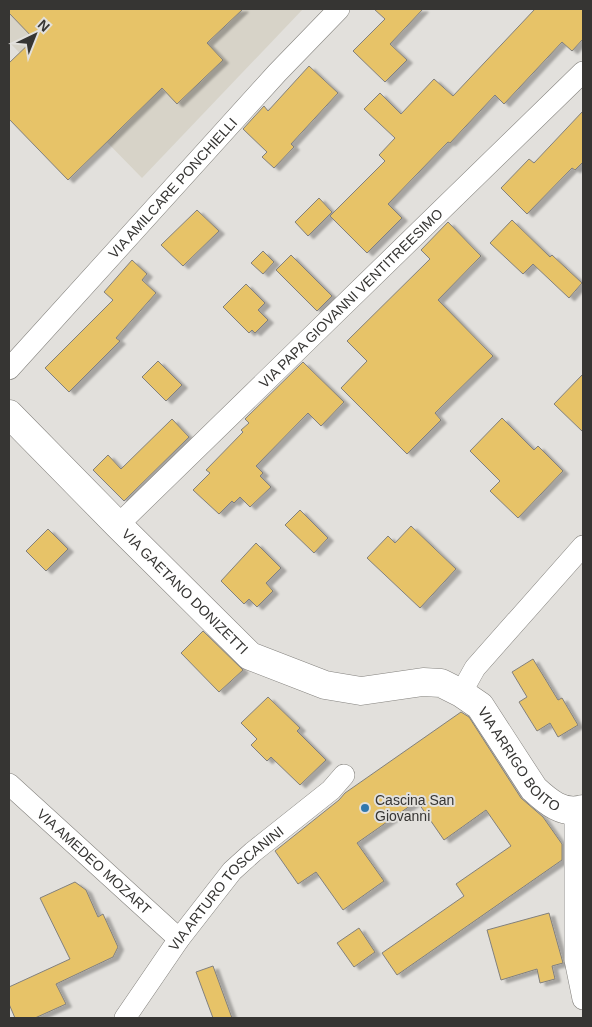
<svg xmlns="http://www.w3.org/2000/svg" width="592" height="1027" viewBox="0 0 592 1027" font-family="Helvetica,sans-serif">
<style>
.built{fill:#d7d3c8}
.building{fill:#e7c368;stroke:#82807d;filter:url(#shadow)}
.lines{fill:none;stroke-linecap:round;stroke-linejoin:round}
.street-casing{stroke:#84827e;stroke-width:22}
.secondary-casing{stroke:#84827e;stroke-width:29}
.street{stroke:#fff;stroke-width:21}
.secondary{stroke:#fff;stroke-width:28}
.poi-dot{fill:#3178ad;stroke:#e2e0dc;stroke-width:2}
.labels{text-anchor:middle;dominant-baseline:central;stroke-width:4;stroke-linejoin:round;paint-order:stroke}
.street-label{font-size:14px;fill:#363533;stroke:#e2e0dc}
.poi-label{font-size:14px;fill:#363533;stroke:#e2e0dc;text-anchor:start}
</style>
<defs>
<filter id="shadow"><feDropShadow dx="5.5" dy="3" stdDeviation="1" flood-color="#0004"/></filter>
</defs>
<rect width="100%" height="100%" fill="#e2e0dc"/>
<path class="built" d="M9,9h294l-161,169 -133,-136z"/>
<path class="building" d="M9,9h234l-36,34 16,17 -46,44 -15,-16 -94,92 -59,-61v-56l25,-24 -25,-26z
M374,9h49l-33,35 17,16 -22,22 -32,-31 32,-32z
M535,9h48v30l-11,12 -10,-9 -58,62 -9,-9 -45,48 -2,-1 -60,62 14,14 -35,35 -37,-37 55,-55 -6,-6 16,-17 -31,-29 16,-16 21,21 33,-35 19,17z
M309,66l29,27 -47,51 3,3 -20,21 -12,-11 5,-5 -24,-23 21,-23 4,5z
M583,111v51l-8,8 -3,-2 -45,46 -26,-26 28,-29 5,4z
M319,198l13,14 -24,24 -13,-14z
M197,210l22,21 -36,35 -22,-21z
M512,220l38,37 2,-2 30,28 -13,15 -36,-34 -10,10 -33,-31z
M448,222l33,34 -43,44 55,56 -58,57 6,7 -34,34 -66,-66 26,-27 -20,-20 83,-82 -9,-9z
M263,251l11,11 -11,12 -12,-11z
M291,255l41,41 -15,15 -41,-41z
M132,260l15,14 -5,6 14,13 -40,45 4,3 -51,51 -24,-24 68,-68 -9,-8z
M246,284l19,19 -7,7 10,10 -13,13 -3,-3 -3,3 -26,-26z
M158,361l24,24 -16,16 -24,-24z
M303,362l41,40 -23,24 -13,-13 -52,53 7,7 -3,3 11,11 -21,20 -10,-10 -6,6 -2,-2 -13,13 -26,-24 17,-17 -4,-3 37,-38 -2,-2 8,-7 -4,-4z
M583,374v58l-29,-28z
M502,418l32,32 4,-4 25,25 -45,47 -28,-27 10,-10 -30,-30z
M172,419l17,18 -65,64 -31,-31 15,-15 13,14z
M300,510l28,28 -14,15 -29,-28z
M411,526l45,43 -36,39 -53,-50 21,-22 7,7z
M48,529l20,20 -22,22 -20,-20z
M256,543l25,25 -15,15 7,8 -16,16 -8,-8 -5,5 -23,-23z
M203,631l40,39 -24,22 -38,-39z
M533,659l25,41 4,-2 16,27 -20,12 -8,-14 -13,8 -18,-29 8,-5 -15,-25z
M268,697l32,31 -3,3 29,29 -26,25 -29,-28 -4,4 -16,-16 6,-6 -16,-16z
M461,712l8,5 52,81 22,19 19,27v16l-165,115 -15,-22 82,-57 -8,-12 55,-38 -25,-36 -42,30 -27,-39 -60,42 27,38 -41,29 -27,-38 -18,12 -23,-33 64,-51 6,-7z
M75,882l11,8 12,27 5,-3 15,33 -5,10 -57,27 10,20 -31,14h-20l-6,-14v-17l61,-28 -30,-61z
M549,913l14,50 -11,3 3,13 -15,4 -3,-14 -36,11 -14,-50z
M359,928l16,24 -21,15 -17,-24z
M213,966l19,52h-19l-17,-46z"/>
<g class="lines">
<g class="street-casing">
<g id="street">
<path id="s1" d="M9,369l268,-296 62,-64"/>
<path id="s2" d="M118,525l465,-453"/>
<path d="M461,693l14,-25 108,-122"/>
<path id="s3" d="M9,784l170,155"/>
<path d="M575,811v149l8,39"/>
<path id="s4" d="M125,1018l54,-79 53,-68 21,-19 78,-62 13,-15"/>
</g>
</g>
<g class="secondary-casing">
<g id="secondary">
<path id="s5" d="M9,414l109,111 132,131 75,29 36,6 62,-9 18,1 20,10 19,13 54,83c14,13 29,26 49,20"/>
</g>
</g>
<use href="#street" class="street"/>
<use href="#secondary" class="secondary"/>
</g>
<circle class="poi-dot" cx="365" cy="808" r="5"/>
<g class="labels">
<g class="street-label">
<text stroke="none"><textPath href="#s1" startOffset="244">VIA AMILCARE PONCHIELLI</textPath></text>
<text stroke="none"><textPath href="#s2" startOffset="325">VIA PAPA GIOVANNI VENTITREESIMO</textPath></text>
<text stroke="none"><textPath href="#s5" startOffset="250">VIA GAETANO DONIZETTI</textPath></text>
<text stroke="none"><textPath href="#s5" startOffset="651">VIA ARRIGO BOITO</textPath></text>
<text stroke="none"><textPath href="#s3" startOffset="115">VIA AMEDEO MOZART</textPath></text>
<text stroke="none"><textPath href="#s4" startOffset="165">VIA ARTURO TOSCANINI</textPath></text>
</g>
<g class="poi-label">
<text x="375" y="800">Cascina San<tspan x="375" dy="16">Giovanni</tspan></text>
</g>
</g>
<rect width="592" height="1027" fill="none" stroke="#363533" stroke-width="20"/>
<g transform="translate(35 35) rotate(43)" stroke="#e2e0dc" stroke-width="4" paint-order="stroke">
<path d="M0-4L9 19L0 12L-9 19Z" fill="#363533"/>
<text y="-8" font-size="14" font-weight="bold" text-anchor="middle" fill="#363533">N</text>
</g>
</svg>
